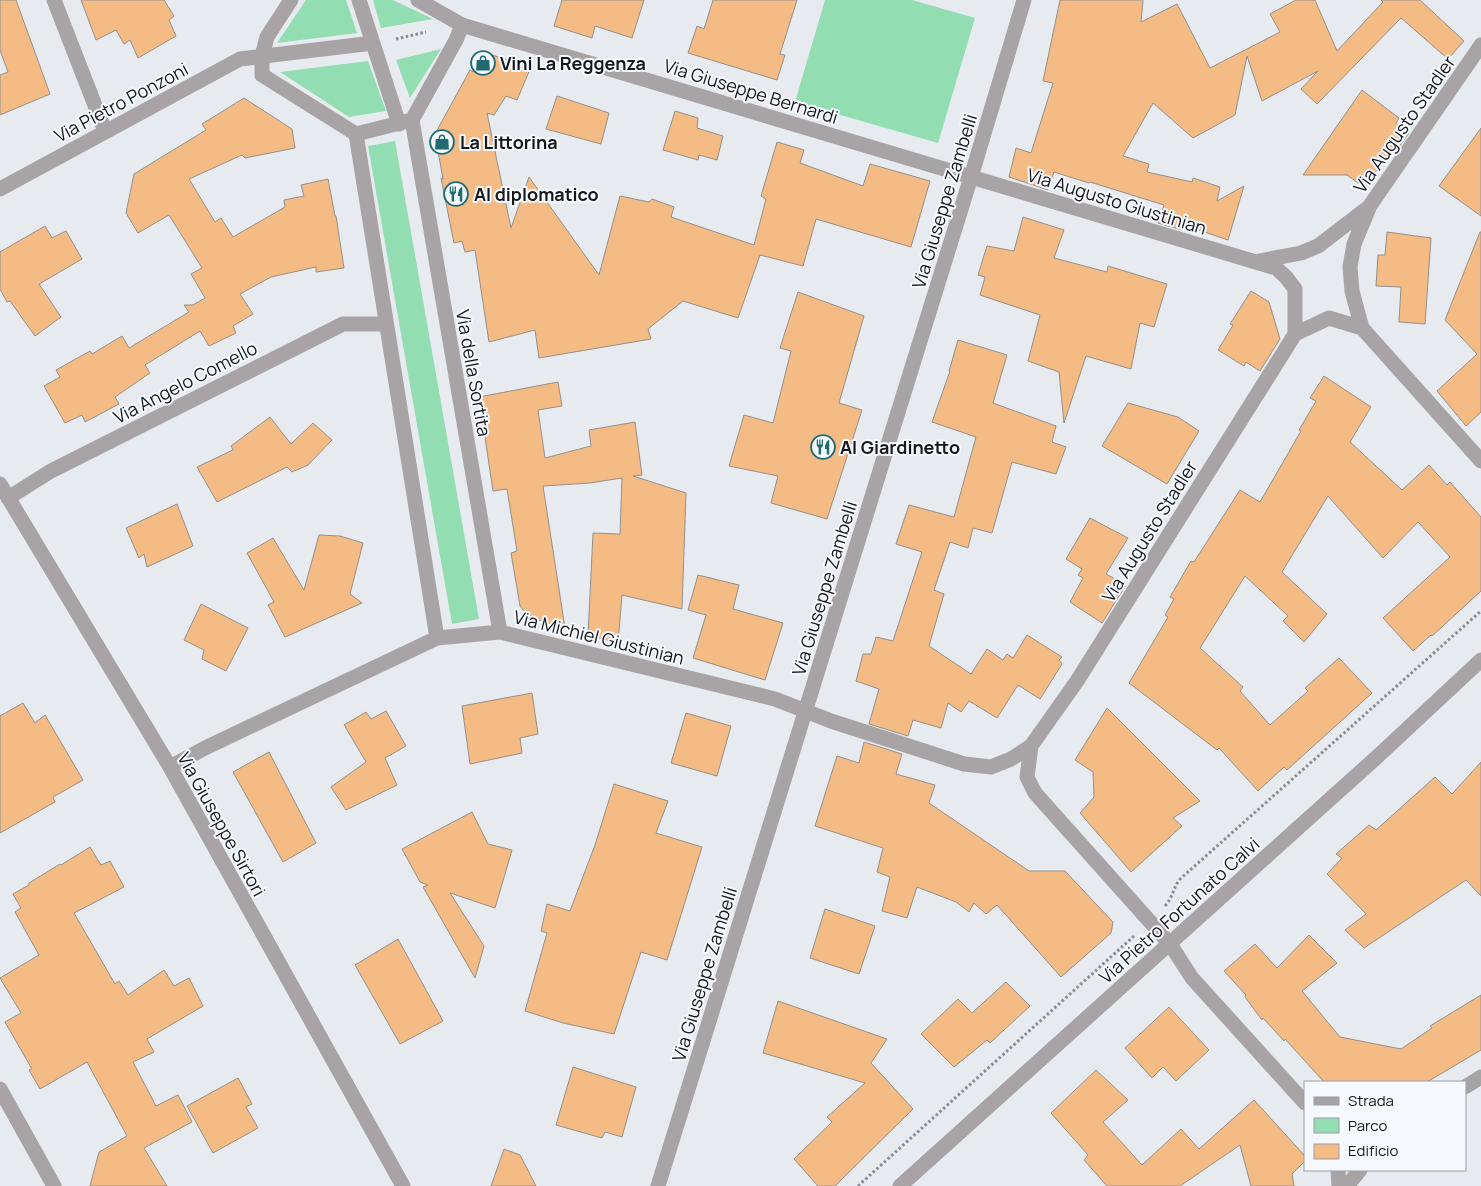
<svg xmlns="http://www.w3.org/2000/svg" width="1481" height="1186" viewBox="0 0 1481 1186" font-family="Manrope,sans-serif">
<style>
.green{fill:#93ddb2}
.building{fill:#f5bb84;stroke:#948f8a}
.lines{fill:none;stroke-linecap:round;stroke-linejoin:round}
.path{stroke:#888b8e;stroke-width:3;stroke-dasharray:2.5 2.5;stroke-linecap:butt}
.minor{stroke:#a8a4a5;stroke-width:15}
.labels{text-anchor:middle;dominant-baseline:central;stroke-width:4;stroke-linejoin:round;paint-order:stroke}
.poi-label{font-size:18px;font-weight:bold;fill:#161719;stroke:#f5f8fe;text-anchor:start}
.street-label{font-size:18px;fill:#161719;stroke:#f5f8fe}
</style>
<rect width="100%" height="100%" fill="#e7ebf0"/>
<path class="green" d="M306,0h40l11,33 -80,10z
M373,0h20l40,19 -52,9z
M825,0h87l63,18 -37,125 -143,-41z
M441,49l-31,49 -14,-38z
M368,61l18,50 -37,6 -69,-45z
M395,141l84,478 -27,5 -84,-478z"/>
<path class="building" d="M0,0h16l34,94 -50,21v-40l8,-3 -8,-22z
M81,0h83l10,16 -5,4 7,16 -38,22 -8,-18 -6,4 -8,-14 -20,10z
M562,0h82l-12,38 -37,-12 -3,12 -38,-12z
M713,0h84l-17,54 5,1 -8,25 -89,-27 9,-27 7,3z
M1060,0h83l-2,22 36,-18 33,64 70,-36 -10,-18 26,-14h19l22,51 46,-49 -2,-2h39l44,41 -16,18 -47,-41 -84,86 -16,-15 17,-18 -56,30 -15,-45 -12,59 -42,23 -40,-35 -30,53 26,8 -2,8 45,10 1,-4 27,9 -3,14 27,-15 -16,54 -44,-15 -2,5 -24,-7 6,-18 -74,-23 -1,1 -35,-11 -6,18 -39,-13 7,-29 15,5 22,-70 -10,-2z
M482,52l49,15 -14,33 -11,-4 -12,19 -7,-2 24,115 18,-51 70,98 21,-79 29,6 3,-3 22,8 -3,10 83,28 12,-46 -5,-3 16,-54 27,8 -4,13 63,23 7,-22 60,17 -19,66 -95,-28 -13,47 -43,-11 -22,63 -55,-17 -35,28 3,10 -112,19 -4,-28 -46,12 -14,-92 -10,2 -3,-11 -8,2 -13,-65 2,1 -8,-45 35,-64 3,2z
M1362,90l37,28 -3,5 13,10 -14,20 -5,-3 -25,38 -18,-13h-44z
M557,96l52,17 -8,31 -55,-15z
M244,98l48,31 3,19 -50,10 -3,-3 -53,24 26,43 6,-4 12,19 52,-30 -1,-7 20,-4 -3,-11 27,-6 7,37h1l8,52 -28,4v-5l-45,10 -31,17 13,20 -20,12 3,7 -27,13 -9,-15 -55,34 5,8 -35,24 4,7 -34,18 -3,-7 -17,8 -21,-37 16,-9 -4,-7 34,-19 2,3 30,-18 7,12 60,-36 -5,-7h9l12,-7 -14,-24 11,-6 -33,-53 -31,18 -12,-20 8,-39 72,-44 -4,-6z
M675,111l23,7 -1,10 26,8 -6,24 -18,-5 -1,5 -35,-10z
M1481,128v88l-42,-30z
M1023,217l41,13 -10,28 53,14 1,-6 59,18 -13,43 -14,-4 -9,46 -45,-13 -22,67 -5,-51 -31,-11 12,-46 -60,-20 5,-18 -7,-2 9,-29 27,5z
M45,226l7,12 14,-7 16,28 -43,25 22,33 -26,19 -25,-35 -3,1 -7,-13v-37z
M1387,232l44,6 -6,86 -26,-2 2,-35 -25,-1 2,-31h7z
M1480,232h1v180l-15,14 -29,-35 40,-37 -32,-34z
M1251,291l18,11 11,37 -20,32 -14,-9 -2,4 -26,-16 15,-25 -3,-1z
M798,292l66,24 -25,87 23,7 -35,109 -56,-16 7,-27 -49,-10 15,-51 29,8 18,-72 -11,-3z
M958,340l49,15 -14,48 63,23 -4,16 14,5 -10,27 -44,-12 -20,71 -19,-5 -5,20 -18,-6 -16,48 10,4 -15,52 42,28 16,-25 16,11 4,-6 6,4 14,-23 35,22 -3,3 3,4 -22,35 -22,-14 -21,33 -28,-17 -8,11 -13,-9 -7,25 -28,-8 -5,16 -39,-12 10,-35 -23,-8 7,-27h8l5,-17 17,4 29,-89 -26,-8 13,-39 45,12 22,-80 -44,-15 18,-51h-1z
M1324,376l47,31 -21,35 52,48 27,-25 18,20 3,-3 31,35v74l-49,45 -1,-1 -18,16 -30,-33 67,-61 -32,-35 -35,36 -55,-62 -46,76 45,42 -23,28 -21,-21 5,-5 -43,-40 -45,72 43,39 -3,4 30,34 38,-34 -3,-3 34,-30 33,35 -85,77 -3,-3 -26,24 -39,-43 -2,2 -88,-67 39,-66 -3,-2 9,-16 -4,-2 21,-36 3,1 46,-72 20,12 41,-71 -2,-1 17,-29 -6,-3z
M558,382l4,24 -24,4 7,48 46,-12 -2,-16 46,-8 7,53 -9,1 53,17 -4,116 -60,-14 -4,48 -30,-8 5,-102 27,1 2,-56 -32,5 -47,3 22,142 -36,-11 -9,-11 -9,-53 6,-2 -10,-62 -14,2 -14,-94z
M1128,403l50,14 21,14 -32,53 -65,-38z
M270,417l21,27 22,-21 19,17 -24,25 -16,7 -5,-5 -70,35 -20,-35 36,-17 -2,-4z
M177,504l16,42 -46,21 -3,-13 -5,4 -13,-30z
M1090,518l38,20 -22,36 20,11 -24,38 -32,-21 13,-24 -5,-3 4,-6 -16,-10z
M319,535l21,1 23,7 -13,51 12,9 -77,34 -17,-32 6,-3 -27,-49 26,-15 31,52z
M698,575l41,10 -6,24 50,14 -18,57 -72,-22 13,-43 -18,-5z
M201,604l47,24 -22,43 -24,-12 2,-9 -20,-10z
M532,693l6,41 -18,4 2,15 -52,11 -8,-58z
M23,703l12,20 10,-8 38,65 -30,17 2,5 -55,31v-117z
M1107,708l93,93 -27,17 9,8 -51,46 -51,-59 14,-16 -1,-25 -18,-12z
M386,711l20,35 -21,12 12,27 -51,25 -15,-23 35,-25 -22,-37 22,-13 5,7z
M686,713l45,13 -14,50 -46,-13z
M864,742l38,12 -6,20 39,11 -6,18 100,68h36l48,51 -2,11 -50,44 -64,-72 -11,9 -12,-11 -5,9 -13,-10 -39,-15 -10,31 -25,-7 8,-34 -13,-5 6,-24 -68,-22 22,-70 22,7z
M269,752l47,91 -33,19 -50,-90z
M1481,762v134l-15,-16 -102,68 -19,-18 21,-16 -39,-40 15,-16 -6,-4 33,-29 7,5 59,-53 17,17z
M614,784l54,17 -12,32 46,14 -35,113 -26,-8 -27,82 -51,-11 -38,-12 22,-78 -6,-2 6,-27 23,7 25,-66z
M472,812l16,32 24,6 -17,58 -45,-15 34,53 -9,32 -52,-91 5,-2 -8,-3 -18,-33z
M90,847l11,18 9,-4 14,26 -50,26 41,71 4,-3 9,14 36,-25 10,16 15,-8 14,28 -56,33 7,13 -21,10 23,44 22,-11 14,27 -48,26 23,38h-77l9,-34 28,-16 -40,-74 -47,27 -11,-19 3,-1 -27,-47 16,-9 -21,-35 39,-23 -24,-43 6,-4 -8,-14 16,-9v-2l31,-19 1,1z
M825,909l50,17 -16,48 -49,-16z
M1309,935l28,28 -35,28 38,46 61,12 31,-21 -2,-2 51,-31v55l-54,32h-103l-39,-43 -1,2 -21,-23 -1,2 -17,-23 1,-2 -22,-24 31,-27 22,24z
M398,939l45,82 -43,23 -45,-79z
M1006,982l24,24 -40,37 -3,-3 -33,27 -33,-33 37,-35 14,14z
M778,1001l109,38 -16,24 42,46 -78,77h-17l-24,-27 38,-37 -5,-5 38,-34 -102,-30z
M1169,1007l40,43 -33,31 -13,-14 -11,11 -27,-30z
M573,1067l63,20 -14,50 -17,-5 -3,6 -46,-13z
M1096,1070l32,30 -25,22 39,43 39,-36 18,20 55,-49 51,56v5l-13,13 2,12h-43l-11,-41 -60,41h-73l-23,-26 4,-5 -37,-42z
M238,1078l14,26 -6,3 12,21 -45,25 -26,-47z
M504,1149l16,6 16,31h-45z"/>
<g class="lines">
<path class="path" d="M396,39l30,-7
M1165,906c8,-9 8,-17 14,-26l302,-269
M858,1186l276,-250"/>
<path class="minor" d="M54,0l51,131
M291,0l-24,37 -5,19v19l94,59 56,-14 44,-80 6,-15 -44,-25
M359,0l40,124
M412,120l88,512
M356,134l81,504
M0,189l240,-130 133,-16
M1369,208l-15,36 -4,23 2,24 10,37 119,133
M1259,261l42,-8 17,-7 51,-39 112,-162
M1295,334l34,-16 33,10
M0,484l170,283 233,419
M8,498l43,-27 292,-147h43
M1031,746l-4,31 8,16 135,151 22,34 113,125
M170,767l35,-19 232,-110 63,-6 275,67 56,22 133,43 27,3 20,-8 20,-13 46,-65 218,-347v-45l-9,-12 -10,-9 -814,-243
M1465,1087l16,-10
M0,1089l54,97
M1338,1170l1,16
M658,1186l313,-1009 53,-177
M900,1186l478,-430 103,-96
M1347,1186l13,-16"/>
</g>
<defs>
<g id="shop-ring" transform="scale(1.25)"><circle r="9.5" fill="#f5f8fe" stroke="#1f6b71" stroke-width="1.5"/><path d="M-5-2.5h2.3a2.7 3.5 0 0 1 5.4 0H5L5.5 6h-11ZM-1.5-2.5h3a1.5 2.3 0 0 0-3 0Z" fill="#1f6b71"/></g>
<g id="restaurant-ring" transform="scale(1.25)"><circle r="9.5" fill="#f5f8fe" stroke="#1f6b71" stroke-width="1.5"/><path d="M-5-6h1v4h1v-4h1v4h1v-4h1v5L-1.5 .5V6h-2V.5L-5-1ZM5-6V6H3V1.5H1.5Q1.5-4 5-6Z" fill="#1f6b71"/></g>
</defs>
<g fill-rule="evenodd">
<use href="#shop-ring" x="483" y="63"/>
<use href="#shop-ring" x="442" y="142"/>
<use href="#restaurant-ring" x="456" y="194"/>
<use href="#restaurant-ring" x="823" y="447"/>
</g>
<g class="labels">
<g class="poi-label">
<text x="500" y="63">Vini La Reggenza</text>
<text x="460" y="142">La Littorina</text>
<text x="474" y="194">Al diplomatico</text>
<text x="840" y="447">Al Giardinetto</text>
</g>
<g class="street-label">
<text transform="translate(751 91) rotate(17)">Via Giuseppe Bernardi</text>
<text transform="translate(121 102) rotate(-28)">Via Pietro Ponzoni</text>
<text transform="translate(1404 124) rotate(-55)">Via Augusto Stadler</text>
<text transform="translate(944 201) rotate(-73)">Via Giuseppe Zambelli</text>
<text transform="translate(1117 201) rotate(17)">Via Augusto Giustinian</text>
<text transform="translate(474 373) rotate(80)">Via della Sortita</text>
<text transform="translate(185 382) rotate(-27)">Via Angelo Comello</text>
<text transform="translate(1149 531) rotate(-58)">Via Augusto Stadler</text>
<text transform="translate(824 588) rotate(-73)">Via Giuseppe Zambelli</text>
<text transform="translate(599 637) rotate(14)">Via Michiel Giustinian</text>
<text transform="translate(222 824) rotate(61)">Via Giuseppe Sirtori</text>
<text transform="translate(1179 910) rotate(-42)">Via Pietro Fortunato Calvi</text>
<text transform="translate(704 974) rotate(-73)">Via Giuseppe Zambelli</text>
</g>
</g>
<rect x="1304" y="1081" width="162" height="90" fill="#f5f8fe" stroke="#9c9ea2"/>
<rect x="1314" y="1097" width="25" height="8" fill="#a8a4a5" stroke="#9c9ea2"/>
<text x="1348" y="1106" font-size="15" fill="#161719">Strada</text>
<rect x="1314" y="1118" width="25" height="15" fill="#93ddb2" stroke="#9c9ea2"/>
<text x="1348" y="1131" font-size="15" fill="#161719">Parco</text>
<rect x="1314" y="1144" width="25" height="15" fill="#f5bb84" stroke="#9c9ea2"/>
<text x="1348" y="1156" font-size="15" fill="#161719">Edificio</text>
</svg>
